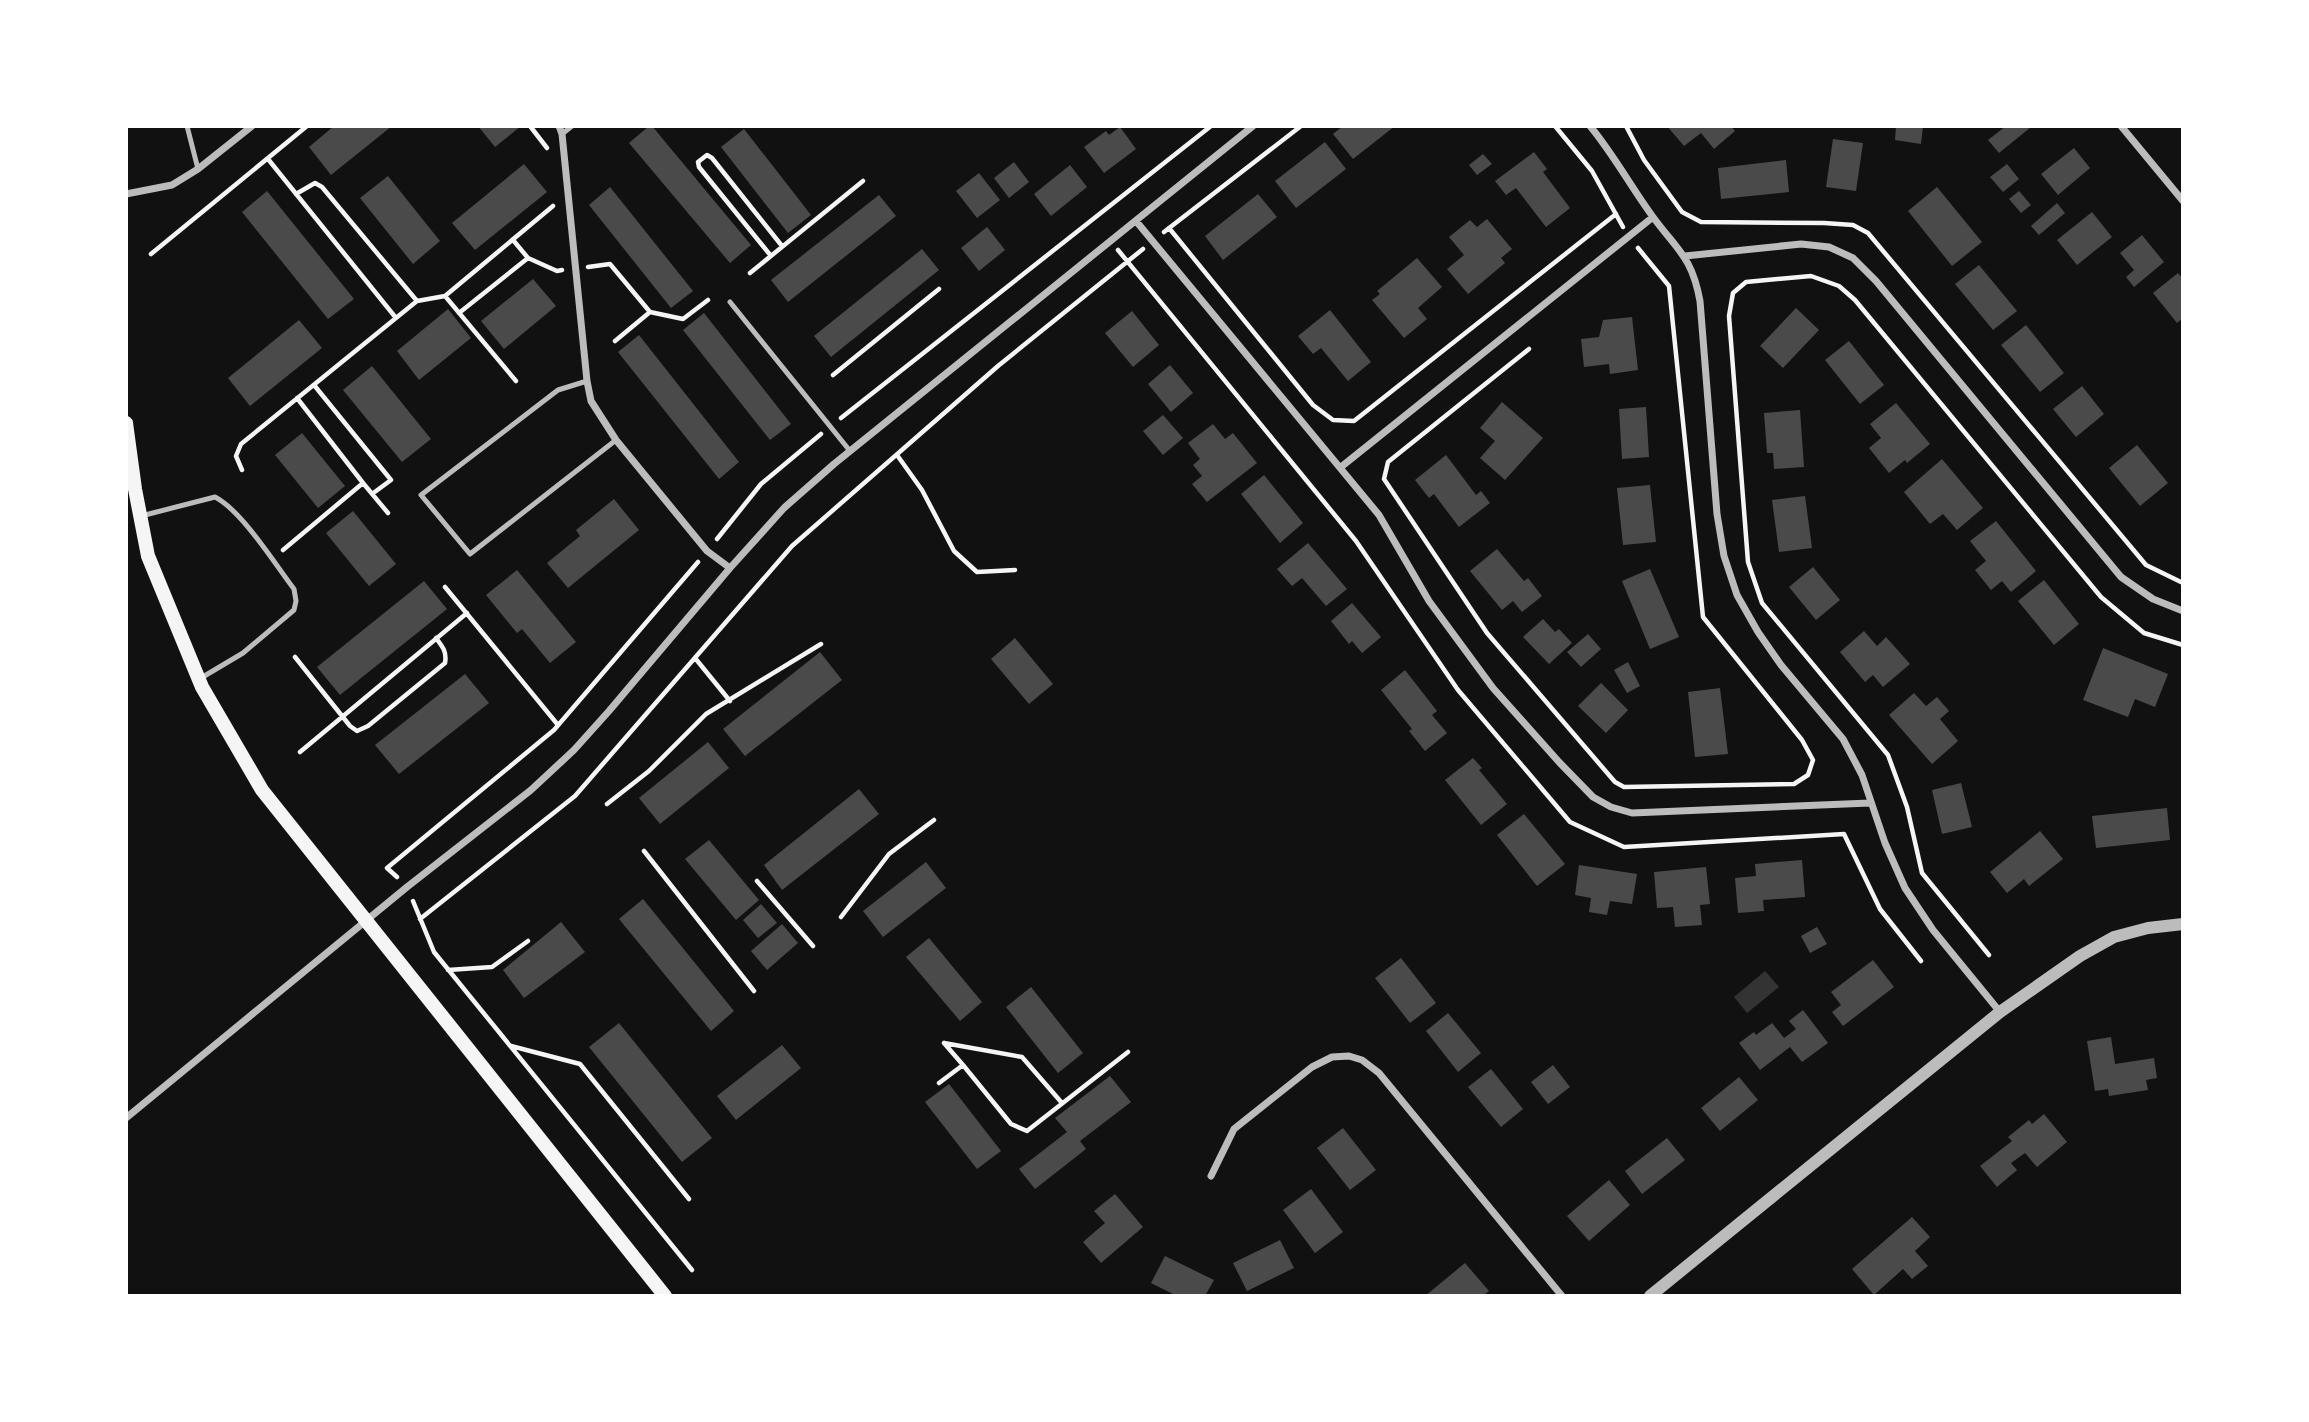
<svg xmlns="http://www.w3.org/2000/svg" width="2309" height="1422" viewBox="0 0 2309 1422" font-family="Roboto,sans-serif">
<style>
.water{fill:#333}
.building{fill:#4a4a4a}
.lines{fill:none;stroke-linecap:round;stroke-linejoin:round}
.path{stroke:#f5f5f5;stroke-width:4.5}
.service{stroke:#bcbcbc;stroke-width:5}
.minor{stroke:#bcbcbc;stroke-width:7}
.tertiary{stroke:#bcbcbc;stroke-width:12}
.secondary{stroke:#f5f5f5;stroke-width:14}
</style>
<rect width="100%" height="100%" fill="#111"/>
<path class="water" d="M1765,971l14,16 -32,26 -13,-16z"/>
<path class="building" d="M334,126h58l-61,49 -22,-28z
M478,126h43l-26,21z
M649,126h3l99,119 -21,18 -101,-120z
M1343,126h52l-42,33 -20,-25z
M1667,126h64l4,5 -21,18 -13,-16 -17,13z
M1896,126h27l-2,18 -26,-4z
M2006,126l25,1 -32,26 -11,-13z
M1120,127l16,22 -32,24 -20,-26 22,-16 3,4z
M744,129l67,86 -23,18 -67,-86z
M1833,139l30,4 -7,48 -30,-4z
M1325,142l21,27 -50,39 -21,-27z
M2074,148l16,20 -32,27 -17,-21z
M1534,152l13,17 -4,3 27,36 -24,19 -30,-39 -10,7 -11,-14z
M1483,154l9,10 -15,11 -8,-10z
M1786,160l3,32 -68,7 -3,-31z
M1014,162l15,20 -20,16 -15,-20z
M524,164l23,28 -72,58 -23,-27z
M2007,164l12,15 -16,13 -13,-15z
M1070,165l17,22 -36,29 -17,-22z
M979,173l21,27 -23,18 -21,-27z
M388,176l52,65 -27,23 -53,-66z
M610,187l83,104 -22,17 -82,-103z
M1937,187l45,55 -30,24 -44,-55z
M267,191l87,108 -26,20 -86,-107z
M2019,191l12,14 -10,8 -12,-14z
M1258,194l19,23 -54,43 -18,-24z
M879,195l17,21 -108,86 -17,-22z
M2057,203l8,10 -26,22 -8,-9z
M2092,212l20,25 -35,28 -20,-25z
M1487,219l25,30 -11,9 4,5 -37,31 -21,-25 17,-14 -15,-18 21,-17 7,7z
M987,227l18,23 -26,21 -18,-23z
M2142,235l22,27 -30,25 -8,-10 8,-7 -14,-17z
M922,249l17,21 -108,87 -17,-21z
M1417,258l25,29 -24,21 9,11 -23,19 -32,-38 8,-6 -3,-3z
M1979,265l38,46 -24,19 -38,-46z
M2178,273l5,6v39l-6,5 -24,-30z
M533,279l23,27 -52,43 -23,-28z
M1796,308l23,22 -36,38 -23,-22z
M448,309l23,29 -52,42 -22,-29z
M1330,310l41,52 -23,19 -27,-33 -8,6 -15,-18z
M1132,311l27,34 -26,22 -28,-34z
M704,313l87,111 -21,16 -87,-110z
M1632,317l6,53 -28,4 -1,-10 -25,3 -3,-28 18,-2 4,-17z
M299,320l23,28 -72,58 -22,-28z
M2026,325l38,48 -24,19 -39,-47z
M639,335l100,127 -20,17 -101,-127z
M1849,341l35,44 -24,19 -35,-44z
M1170,365l23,28 -22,19 -23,-28z
M372,366l59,73 -29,23 -59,-72z
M2082,386l22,28 -28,23 -23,-28z
M1502,402l41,36 -38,42 -25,-22 15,-17 -15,-13z
M1896,403l34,41 -23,19 -2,-3 -16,13 -20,-25 12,-10 -11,-14z
M1646,407l3,50 -27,2 -3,-50z
M1800,410l4,57 -30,2 -1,-16h-6l-3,-40z
M1163,415l20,23 -20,17 -20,-24z
M1213,424l12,15 8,-6 24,30 -50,39 -15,-18 10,-8 -9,-11 7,-6 -12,-16z
M302,433l43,53 -27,22 -43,-53z
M2137,445l31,38 -28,23 -31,-38z
M1446,455l30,40 5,-4 9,12 -31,24 -25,-33 -5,4 -14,-18z
M1942,459l41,49 -26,22 -14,-16 -13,10 -26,-32z
M1264,475l39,48 -23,20 -39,-49z
M1650,485l6,57 -33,3 -6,-57z
M1805,496l7,52 -33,4 -7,-52z
M614,499l25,31 -71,58 -21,-25 33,-27 -4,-6z
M353,511l43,53 -27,22 -43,-53z
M1996,521l40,50 -25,21 -9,-11 -11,9 -16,-20 11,-9 -16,-20z
M1308,543l39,46 -21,17 -24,-28 -10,8 -15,-17z
M1497,549l27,32 4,-3 14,18 -20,16 -9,-11 -11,9 -32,-39z
M1813,567l27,33 -24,20 -27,-33z
M1650,569l29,68 -29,12 -28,-68z
M517,570l59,72 -26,21 -28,-34 -5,4 -31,-38z
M2044,580l35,44 -25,21 -36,-44z
M424,581l23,28 -107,86 -23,-28z
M1352,603l29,34 -19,16 -10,-12 -3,3 -18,-23z
M1543,619l12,13 4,-3 13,14 -23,21 -26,-27z
M1864,631l13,15 9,-9 24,27 -27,23 -10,-12 -8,7 -25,-30z
M1588,634l13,15 -20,18 -14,-15z
M1015,638l38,46 -24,20 -38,-45z
M2103,648l65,26 -13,33 -20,-8 -7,18 -45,-17z
M820,652l22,28 -97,76 -22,-27z
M1628,662l12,24 -13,7 -13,-23z
M1405,670l32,41 -5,4 15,18 -22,18 -16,-20 3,-2 -31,-39z
M465,674l24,29 -90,71 -24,-29z
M1601,683l27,27 -22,23 -28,-27z
M1720,688l8,66 -33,3 -7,-65z
M1914,693l12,13 11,-9 12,14 -9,8 18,22 -26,23 -43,-49z
M708,742l21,26 -69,56 -21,-26z
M1473,758l9,10 -3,2 28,34 -26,21 -36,-45z
M1961,783l11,44 -30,7 -10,-44z
M859,789l20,25 -97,76 -18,-25z
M2167,808l3,32 -74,8 -4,-32z
M1524,814l41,50 -28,22 -40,-51z
M2040,831l23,28 -34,27 -5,-7 -17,14 -17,-21z
M709,840l50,60 -23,20 -51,-61z
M1802,860l3,37 -42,3 1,11 -26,2 -3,-35 21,-2 -1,-12z
M926,862l20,26 -63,49 -20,-26z
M1579,865l58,9 -5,30 -22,-3 -3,14 -18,-3 2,-14 -16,-3z
M1706,867l4,37 -10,1 2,20 -27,2 -2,-20 -16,1 -3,-36z
M643,899l91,112 -23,20 -92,-112z
M761,904l16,19 -19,15 -15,-18z
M561,922l24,30 -61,46 -21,-28z
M782,924l16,19 -31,27 -16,-19z
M1817,927l10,17 -17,9 -9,-17z
M929,938l53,64 -22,19 -54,-64z
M1401,958l35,45 -26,20 -35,-45z
M1873,960l21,27 -51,39 -11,-14 9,-7 -10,-13z
M1031,987l52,66 -25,20 -52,-66z
M1803,1010l25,33 -26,19 -12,-15 -30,23 -21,-27 15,-11 2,3 16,-12 12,15 12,-9 -7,-8z
M1448,1013l33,40 -23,19 -32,-41z
M619,1023l93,115 -30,24 -93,-115z
M2111,1037l4,27 39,-6 3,20 -11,2 2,10 -39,6 -1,-7 -13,2 -8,-50z
M782,1045l19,23 -65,52 -19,-24z
M1553,1065l17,22 -22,17 -17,-22z
M1491,1069l32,40 -22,18 -33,-40z
M1110,1076l21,26 -51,39 6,8 -51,40 -16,-20 48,-37 -12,-14z
M1739,1077l19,23 -38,31 -19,-23z
M949,1084l52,67 -24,18 -52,-67z
M2044,1114l23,28 -30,25 -12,-14 -14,10 6,7 -20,17 -17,-21 32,-25 -4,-4 21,-17 3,4z
M1343,1128l33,42 -26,20 -33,-42z
M1667,1138l18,22 -43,34 -17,-23z
M1609,1180l21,25 -41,36 -22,-25z
M1311,1189l32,43 -28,21 -32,-43z
M1115,1194l28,33 -42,36 -18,-21 22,-19 -11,-12z
M1912,1217l18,20 -15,14 13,15 -16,13 -9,-10 -29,26 -22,-26z
M1280,1240l14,28 -47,23 -14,-28z
M1165,1256l49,24 -9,16h-28l-26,-13z
M1465,1263l24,28 -6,5h-58z"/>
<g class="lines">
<path class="path" d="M530,126l17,22
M1555,126l37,45 31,56
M1626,126l18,34 38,52 19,10 123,1 29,2 15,8 278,332 37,18
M268,159l128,159 21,-17 28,-5 71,85
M296,194l19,-11 7,4 95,114
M1169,228l144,177 20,15 21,1 262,-207
M1164,232l137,-106
M1118,250l238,291 102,149 112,132 54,25 220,-13 36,75 41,52
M151,254l156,-128
M771,256l-72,-89 -1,-5 9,-7 5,3 70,88
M528,258l29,13 5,-1
M588,267l22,-3 40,48 33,7 25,-19
M750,273l113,-92
M445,296l108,-90
M459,313l69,-55 -15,-18
M615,341l35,-29
M1529,349l-141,113 -4,17 103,154 128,149 9,5 170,-3 14,-9 5,-15 -11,-20 -99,-123 -34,-331 -31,-38
M833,375l106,-86
M314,385l77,95 -19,14
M297,398l66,85
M841,418l370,-292
M897,455l25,35 32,61 23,21 38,-2
M242,470l-6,-14 5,-12 155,-126
M717,539l44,-55 60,-50
M283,550l80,-67 25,30
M445,587l113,138
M295,657l55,69 7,5 11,-5 77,-63c2,-11 -2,-16 -9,-25
M695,658l35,43
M300,752l167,-139
M607,804l42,-33 57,-57 115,-70
M644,851l110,140
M397,877l-10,-9 167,-138 144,-168
M757,881l56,65
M413,901l21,51 258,318
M841,917l48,-63 45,-34
M420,919l155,-123 217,-250 206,-180 145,-117
M1989,955l-67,-82 -15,-66 -19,-52 -126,-152 -14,-41 -19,-246 4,-23 13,-11 65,-6 28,10 16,14 246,297 43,36 39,12
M448,970l44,-3 36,-26
M944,1043l78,14 40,46
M511,1046l69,18 109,135
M963,1065l48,59 16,7 101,-79
M939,1083l24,-18 -19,-22"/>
<path class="service" d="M187,126l11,43
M562,134l10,-8
M730,302l120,149
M587,381l-29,9 -137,105 49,59 146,-114
M141,516l74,-19c27,14 60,67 79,92l2,12 -2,9 -51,43 -42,25"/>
<path class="minor" d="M559,126l3,8 25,247 4,20 25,39 91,111 23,17
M1590,126c24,29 41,61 63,91 25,34 39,40 47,84l17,213 7,42 13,39 21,37 23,33 62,74 19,36 23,68 20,45 28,42 67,82
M2121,126l62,75
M126,194l46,-9 26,-16 54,-43
M1136,221l243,294 50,86 64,87 66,74 34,35 18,10 21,6 238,-10
M1685,256l116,-12 28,3 24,11 23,23 245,296 32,22 30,12
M1341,467l312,-250
M126,1118l281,-231 124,-97 43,-40 35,-39 121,-143 54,-60 50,-44 419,-338
M1211,1176l23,-47 78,-62 20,-10 17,-1 13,4 17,13 183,223"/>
<path class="tertiary" d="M1650,1296l350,-284 80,-56 34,-19 34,-9 35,-4"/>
<path class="secondary" d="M126,423l9,66 13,67 54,131 60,103 403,506"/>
</g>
<rect width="2309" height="1422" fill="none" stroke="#ffffff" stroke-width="256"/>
</svg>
